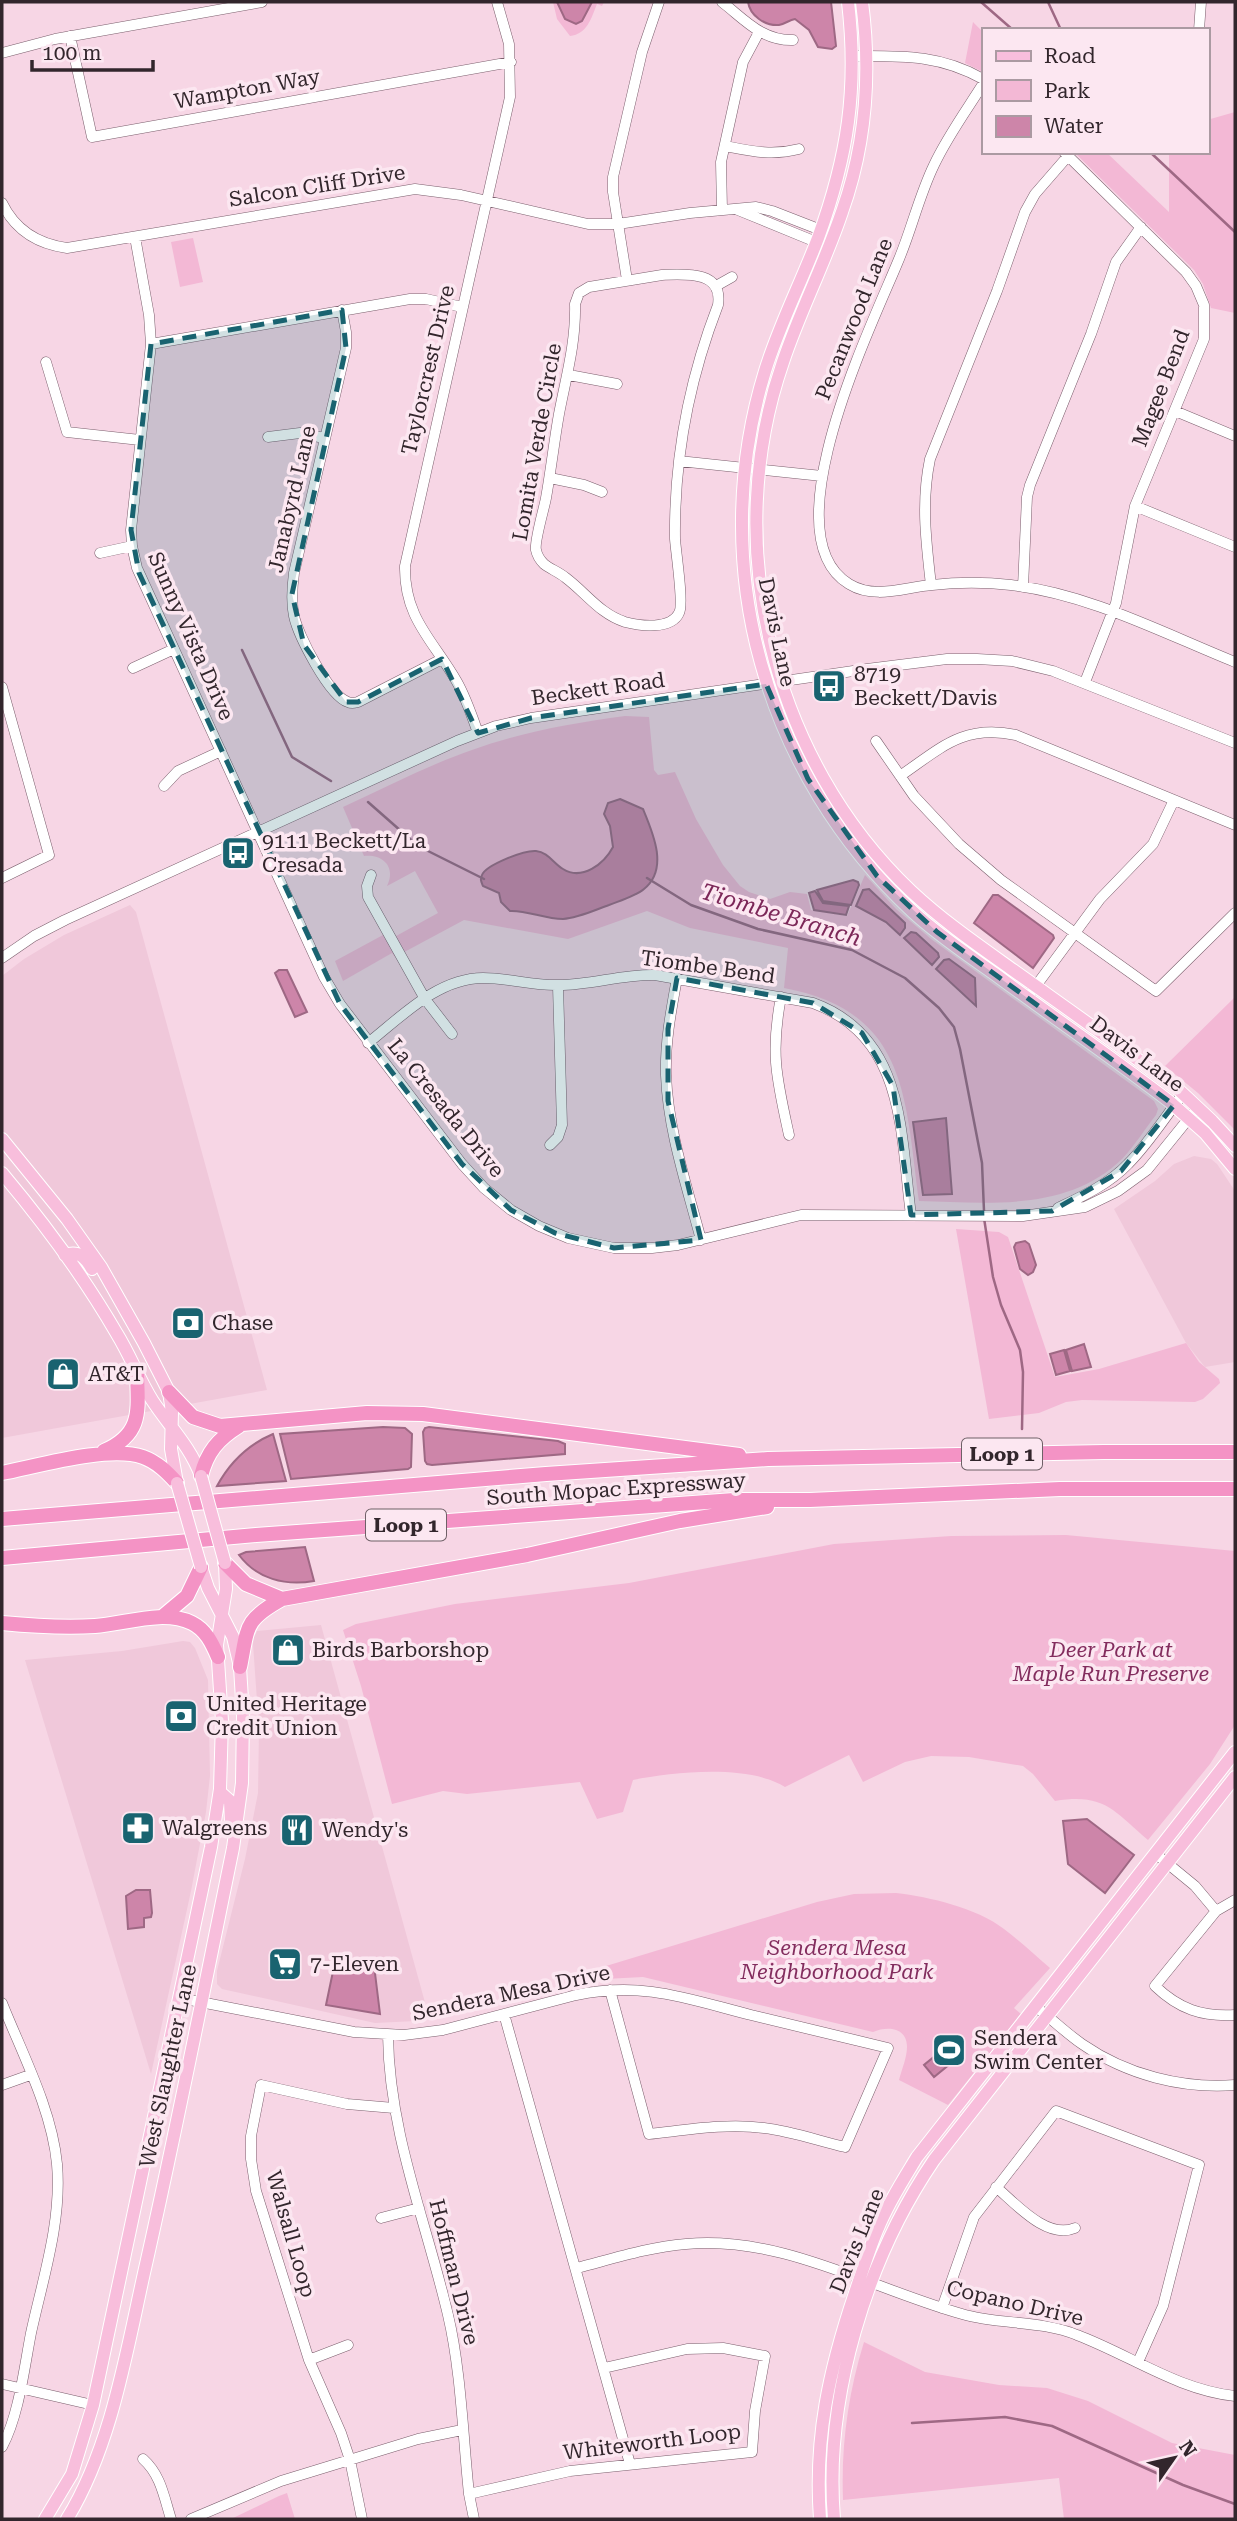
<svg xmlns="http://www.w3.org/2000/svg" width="1237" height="2521" viewBox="0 0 1237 2521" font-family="'Roboto Serif',serif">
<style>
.built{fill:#f0c8da}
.green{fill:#f3b8d5}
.water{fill:#cd85a9;stroke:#9e6884;stroke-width:2}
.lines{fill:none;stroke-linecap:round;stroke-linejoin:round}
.stream{stroke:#9e6884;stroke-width:2.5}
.minor-casing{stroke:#7b5f6d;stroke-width:11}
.major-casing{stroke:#fff;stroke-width:14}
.highway-casing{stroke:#fff;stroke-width:16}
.minor{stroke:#fff;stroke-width:10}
.major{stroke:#f8bedc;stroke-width:12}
.highway{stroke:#f493c5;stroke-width:14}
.major-bridge-casing{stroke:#fff;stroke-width:14;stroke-linecap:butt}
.major-bridge{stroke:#f8bedc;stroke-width:12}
.marked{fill:#196370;fill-opacity:0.2;stroke:#196370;stroke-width:5;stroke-dasharray:14 9;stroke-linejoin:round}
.labels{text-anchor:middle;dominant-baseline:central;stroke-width:7;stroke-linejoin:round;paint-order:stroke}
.shield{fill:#fce7f1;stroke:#6f6067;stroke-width:2}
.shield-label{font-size:19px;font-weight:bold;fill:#32262c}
.street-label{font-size:21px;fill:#32262c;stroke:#fce7f1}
.poi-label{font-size:21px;fill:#32262c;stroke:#fce7f1;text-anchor:start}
.park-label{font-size:21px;font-style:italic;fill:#832d5e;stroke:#fce7f1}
.water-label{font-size:23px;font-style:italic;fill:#7c2758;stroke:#fce7f1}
</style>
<rect width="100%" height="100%" fill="#f7d6e5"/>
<path class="built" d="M130,905l6,7 131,478 -265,48v-462l22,-17 40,-24z
M1194,1156l17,3 6,5 18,27v171l-30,5 -19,-24 -72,-134 41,-28 19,-17z
M321,1625l108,392 -13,4 -41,2 -153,-34 -5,-5v-13l28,-112 13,-66 1,-64 -6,-85 1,-7 3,-6z
M183,1641l7,1 5,6 13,32 2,96 -4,36 -15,79 -40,183 -126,-414 97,-9z"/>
<path class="green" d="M553,2h51l-2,4 -5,-2c-6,15 -10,30 -27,32l-13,-17z
M973,22l10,10v40l-18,-9z
M1235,112v201l-24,-5 -8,-24 -9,-14 -120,-118h32l63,60v-60h38v-32z
M193,238l10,44 -23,5 -9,-45z
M625,716l24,1 5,53 4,5 17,-3 21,47 27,46 17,21 9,6 21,7 20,-7 17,2 4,16 36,6 18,-41 31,34 35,30 223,162 4,8 -2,6c-11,14 -21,30 -33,43 -54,54 -135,45 -204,43 -14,-103 -11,-190 -135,-213l4,-40 -98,-20 -43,-17 -79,28 -104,-19 -69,37 -3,-4 -49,28 -8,-20 48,-26 4,6 51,-28 -23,-42 -28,15c9,-18 -3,-32 -23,-30l-21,-49c42,-19 85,-42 129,-57 50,-18 101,-27 153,-34z
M1235,997v133l-37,-37 -33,-27z
M956,1229l43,3 9,5 47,140 44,-8 87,-26 13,19 20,17 1,4 -17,16 -8,3 -113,-2 -16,2 -27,11 -50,6z
M1066,1535l169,16v174l-25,39 -62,76c-35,-30 -44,-47 -93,-39l-22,-27 -10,-8 -54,-9 -38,-1 -26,6 -42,20 -14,-27 -64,32c-37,-23 -111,-15 -152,-7l-10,32 -26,7 -17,-37 -113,12 -24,-3 -51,13 -31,-118 -18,-56 13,-6 99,-20 174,-21 205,-39 117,-8z
M896,1893c34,4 81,15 108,36 16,12 31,26 46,39l-36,40 7,6 -73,91 -49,-25c3,-11 8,-23 8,-33 0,-20 -20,-21 -34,-15l-230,-55 -57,3 -3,-7 234,-71 37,-8z
M864,2342l61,30 74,13 48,3 41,13 84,42 63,12v64h-171l-5,-41 -216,22c-2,-54 5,-106 21,-158z
M287,2493l8,26h-64l48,-23z"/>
<path class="water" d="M557,2h35l-10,19 -6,3 -11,-5z
M748,2h83l5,44 -4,3 -14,-2 -9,-17 -14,-11c-6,1 -10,5 -16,6 -15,1 -29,-10 -31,-23z
M620,799l23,10c10,24 26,60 1,80 -8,7 -25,12 -35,16 -14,5 -31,13 -46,14 -19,0 -36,-9 -53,-8l-9,-9 -2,-9 -16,-7c-2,-5 -3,-6 -1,-11 4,-10 42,-25 54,-24 12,1 18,13 27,18 19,12 41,-5 50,-22l-3,-21 -6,-12 4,-11z
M853,880l5,2 1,3 -8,20 -28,-4 -6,-11z
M869,889l36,34v5l-5,7 -14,-13 -30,-16 7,-16z
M815,891l8,12 26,3 -3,9 -32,-5 -5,-17z
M993,895h5l55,40 1,3 -21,30 -59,-45z
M911,932l5,1 22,20 1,4 -7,8 -28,-27z
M949,959l26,19 1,28 -40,-37 8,-9z
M279,970h8l20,42 -12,5 -20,-44z
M946,1118l6,76 -29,1 -10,-73z
M1025,1241l4,3 7,21 -3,7 -5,3 -8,-6 -6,-22 2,-4z
M1084,1344l7,23 -19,4 -6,-21z
M1064,1350l6,21 -14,4 -6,-21z
M383,1427l22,1 7,6 -1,33 -3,2 -117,10 -11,-45z
M429,1427l129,14 7,3v10l-133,11 -5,-1 -2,-3 -2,-29 2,-4z
M273,1434l13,47 -69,5c13,-24 30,-41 56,-52z
M305,1547l9,34c-29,5 -57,-2 -75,-26l7,-3z
M1087,1819l47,36 -29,38 -37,-29 -5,-43z
M136,1890h14l2,23 -1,4 -7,1v9l-16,2 -2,-33z
M336,1957l38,8 6,49 -54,-9z
M946,2047l10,12 -22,18 -10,-12z"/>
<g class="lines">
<path class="stream" d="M981,2l32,28
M1048,2l13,28
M1150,152l85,80
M242,650l50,107 39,24
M368,802l50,44 66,33
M647,878l44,27 67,24 94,21 53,28 34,30 15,19 6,22 22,114 2,48
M984,1218l9,59 8,28 19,45 3,22 -1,57
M912,2423l93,-6 47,9 131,59 52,19"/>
<g class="minor-casing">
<path id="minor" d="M722,2c22,17 40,39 71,38
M1199,30l2,-28
M70,36l22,101 419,-75
M2,53l53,-14 207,-37
M852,56c49,0 87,-2 131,23
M983,84c-17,27 -36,53 -49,81 -15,31 -22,63 -35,94 -26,64 -131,276 -50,325 26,16 56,3 83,1 26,-3 53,-3 79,0 78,9 152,48 224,77
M725,146c26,5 47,10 74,3
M1064,152l122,120 10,14 8,19v34l-69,167 -19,97 -31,79
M2,203c13,27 35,41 65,45l348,-59 46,6 127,29h30l72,-11 66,-6 16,4 54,21
M722,210l-1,-48 22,-100 16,-30
M738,210l83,34
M135,237l14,78 2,29 -20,186 1,16 5,22 187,409 16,27 122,160 22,24 27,22 28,16 29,12 46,10h38l26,-3 123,-30 222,1 62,-9 33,-16 29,-21 51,-63
M662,275c25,-1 61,-4 56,30 -29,75 -44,154 -43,234 1,14 9,66 4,74 -8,17 -39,13 -54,9 -25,-8 -39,-29 -59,-44 -7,-6 -16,-9 -22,-14 -4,-4 -7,-9 -8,-14 -2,-8 8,-41 10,-52 5,-28 8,-56 13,-84 7,-37 17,-71 16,-110l4,-11 10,-6z
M627,280l-14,-88v-15l29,-125 17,-50
M716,286l16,-9
M342,310l4,22v16l-52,225c-2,15 -3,29 0,43 4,19 35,80 54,86 4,2 6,1 10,0l84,-43
M151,344l259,-45h16l36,8
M46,362l21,70 73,8
M569,375l48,9
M1175,411l60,25
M268,437l32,-4 24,5
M679,461l143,15
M550,478l34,7 18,7
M1135,506l100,41
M100,553l32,-7
M931,585c-5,-44 -10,-83 -1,-126l67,-168 28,-79 10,-18 33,-38
M1023,587l4,-90 3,-12 61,-151 25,-72 25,-35
M133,668l41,-19
M2,687l47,168 -47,23
M478,733c-6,-17 -12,-35 -21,-51 -23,-41 -53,-63 -52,-116l105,-469 -1,-53 -12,-42
M876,741l38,55 45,48 42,36 155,111 79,-78
M900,776c41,-28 63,-52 116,-41l219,90
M164,786l14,-15 43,-20
M371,875l-4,11 1,11 57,102 27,35
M2,958l32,-22 31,-16 392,-179 39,-15 35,-8 336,-49 80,-10h30l35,2 41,10 182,72
M677,978c-6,33 -12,64 -11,97 2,56 21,111 35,165
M781,997c-11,57 -4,83 8,138
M1027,998l73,-99 53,-55 21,-44
M368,1043c33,-26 70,-65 115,-65 26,0 51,8 76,7 32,0 64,-11 96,-10l158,28c93,34 87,130 98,212
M550,1145l8,-8 4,-12 -4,-139
M1058,1208c25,-12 51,-24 70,-44 21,-21 37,-47 55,-70
M1156,1854l39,32 21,25
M1235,1900l-19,11 -61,75c24,23 47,31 80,29
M180,1998l174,34 50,3 39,-5 133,-35c67,-14 112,4 175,20 46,11 92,22 137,33l-43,99c-26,-6 -54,-16 -81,-19 -38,-5 -77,2 -115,6l-39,-144
M2,2003c20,50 50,107 55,161 5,57 -14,114 -26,169 -7,36 -12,82 -29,114
M1036,2007c16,12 30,26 46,37 45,31 100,45 153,41
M504,2014l126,450
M388,2035c1,98 38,186 60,280 13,55 15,122 21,179l5,25
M2,2085l28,-10
M996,2187c20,17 51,53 79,41
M381,2218l38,-10
M577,2268c35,-9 72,-21 109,-24 96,-9 186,45 276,70 37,11 79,6 115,21 53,20 101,55 158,61
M942,2308l32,-91 82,-106 143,54 -36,141 -25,56
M309,2360l39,-15
M2,2384l91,21
M143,2459c18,16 21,38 28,60
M469,2494l101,-23 182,-19 3,-41 10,-55 -42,-8 -36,1 -83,19
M191,2519l90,-38 137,-42 44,-9
M362,2519l-12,-59 -9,-27 -32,-73 -53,-169 -5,-32v-23l10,-51 86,19 47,4"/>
</g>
<g class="major-casing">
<path id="major" d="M848,2c10,86 0,154 -30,236 -17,45 -39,87 -53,133 -60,195 0,404 148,541 26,24 55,43 83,63 58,43 117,83 174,127l35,31 30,36
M862,2c9,70 4,143 -20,210 -17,51 -42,99 -59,150 -63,182 -12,396 128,529 32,30 67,54 102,79 56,40 112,79 167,121l32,30 23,25
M2,1139l65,80 34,48 43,76 25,49 3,20 -1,37 6,34
M2,1173c42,50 82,104 115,161 13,21 22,45 35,66 17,26 38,46 49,76
M65,1255c14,-5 21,3 27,14
M220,1792l10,9 1,21
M45,2519l27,-45 21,-69 118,-558 9,-58 2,-68 -5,-76 9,-56 -1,-26
M67,2519c44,-72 59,-165 77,-246 32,-141 60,-284 89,-425l9,-65 1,-67 -3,-49 -7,-30 -25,-49 -7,-21
M820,2519c-6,-81 9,-149 35,-226 7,-21 14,-44 23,-65 10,-25 25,-48 39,-71l318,-405
M834,2519c-10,-121 32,-259 100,-359l301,-383"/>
</g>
<g class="highway-casing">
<path id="highway" d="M169,1392l24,25 27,9 147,-13 56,1 316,41
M104,1451c39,-17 34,-41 33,-77
M2,1473c36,-7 107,-28 141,-16 14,5 24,15 34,26
M201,1476c6,-24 17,-37 38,-50
M2,1519l544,-45 222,-15 336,-7h131
M2,1558l254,-23 478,-35h76l250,-11h175
M225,1563l21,21 36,15
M162,1617l25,-21 14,-29
M2,1623c31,3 61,5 93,3 30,-2 68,-17 97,-3 14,7 20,20 26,34
M240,1667c8,-40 4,-47 42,-68l245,-44 153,-34 87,-14"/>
</g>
<use href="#minor" class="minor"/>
<use href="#major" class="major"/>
<use href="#highway" class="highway"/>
<g class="major-bridge-casing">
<path id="major-bridge" d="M201,1476l24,87
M177,1483l24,84"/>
</g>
<use href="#major-bridge" class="major-bridge"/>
</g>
<path class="marked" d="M342,310l4,38 -54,246 12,51 42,57h12l84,-43 36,74 53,-15 235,-34 42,95 69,97 60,56 237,173 -53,66 -69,40 -141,4 -18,-129 -31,-53 -49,-30 -136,-25 -9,51v72l33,139 -87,8 -59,-15 -44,-23 -49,-46 -122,-160 -201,-431 -8,-43 20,-186z"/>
<defs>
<g id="bus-square" transform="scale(1.75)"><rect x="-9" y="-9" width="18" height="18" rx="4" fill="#196370" stroke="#fce7f1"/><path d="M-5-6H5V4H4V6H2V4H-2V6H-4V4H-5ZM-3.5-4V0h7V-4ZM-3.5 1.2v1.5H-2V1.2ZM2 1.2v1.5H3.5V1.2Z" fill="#fff"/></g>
<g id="bank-square" transform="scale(1.75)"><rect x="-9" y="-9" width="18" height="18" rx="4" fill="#196370" stroke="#fce7f1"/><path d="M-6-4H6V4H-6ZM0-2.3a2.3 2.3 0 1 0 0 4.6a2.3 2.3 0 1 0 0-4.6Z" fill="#fff"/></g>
<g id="shop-square" transform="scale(1.75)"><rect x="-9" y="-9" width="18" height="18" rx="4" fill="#196370" stroke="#fce7f1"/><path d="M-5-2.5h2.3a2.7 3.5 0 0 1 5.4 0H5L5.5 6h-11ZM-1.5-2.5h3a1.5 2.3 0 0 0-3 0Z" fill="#fff"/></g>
<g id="pharmacy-square" transform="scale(1.75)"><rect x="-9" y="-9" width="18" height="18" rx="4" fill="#196370" stroke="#fce7f1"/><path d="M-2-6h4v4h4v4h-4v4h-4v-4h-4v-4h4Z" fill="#fff"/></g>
<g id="restaurant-square" transform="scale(1.75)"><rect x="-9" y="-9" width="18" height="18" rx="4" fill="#196370" stroke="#fce7f1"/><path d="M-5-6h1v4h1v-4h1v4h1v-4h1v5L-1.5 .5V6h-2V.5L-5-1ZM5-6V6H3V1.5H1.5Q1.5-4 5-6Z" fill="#fff"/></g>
<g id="supermarket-square" transform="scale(1.75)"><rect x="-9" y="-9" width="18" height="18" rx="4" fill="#196370" stroke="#fce7f1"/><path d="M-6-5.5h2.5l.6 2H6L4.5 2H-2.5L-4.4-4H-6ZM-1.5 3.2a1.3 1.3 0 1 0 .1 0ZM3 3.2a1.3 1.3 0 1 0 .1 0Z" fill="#fff"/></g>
<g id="stadium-square" transform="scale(1.75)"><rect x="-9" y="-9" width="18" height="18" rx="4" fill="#196370" stroke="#fce7f1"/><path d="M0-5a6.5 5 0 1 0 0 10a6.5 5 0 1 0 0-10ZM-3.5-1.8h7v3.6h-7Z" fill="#fff"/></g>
</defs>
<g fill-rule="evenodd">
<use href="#bus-square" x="829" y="686"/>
<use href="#bus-square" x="238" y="853"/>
<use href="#bank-square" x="188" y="1323"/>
<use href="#shop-square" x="63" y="1374"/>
<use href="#shop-square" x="288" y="1650"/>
<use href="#bank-square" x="181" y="1716"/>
<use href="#pharmacy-square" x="138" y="1828"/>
<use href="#restaurant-square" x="297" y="1830"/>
<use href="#supermarket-square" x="285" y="1964"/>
<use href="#stadium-square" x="949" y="2050"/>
</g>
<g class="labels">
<g class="shield">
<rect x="962" y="1438.5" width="80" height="31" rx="5"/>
<rect x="366" y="1509.5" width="80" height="31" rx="5"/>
</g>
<g class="shield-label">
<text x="1002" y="1454">Loop 1</text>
<text x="406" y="1525">Loop 1</text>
</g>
<g class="street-label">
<text transform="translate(247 89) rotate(-10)">Wampton Way</text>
<text transform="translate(317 186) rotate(-9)">Salcon Cliff Drive</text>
<text transform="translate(854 319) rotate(-68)">Pecanwood Lane</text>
<text transform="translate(428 370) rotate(-77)">Taylorcrest Drive</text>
<text transform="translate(1161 388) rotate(-69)">Magee Bend</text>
<text transform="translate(537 442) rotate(-80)">Lomita Verde Circle</text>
<text transform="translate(292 499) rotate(-77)">Janabyrd Lane</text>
<text transform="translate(777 632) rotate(78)">Davis Lane</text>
<text transform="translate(191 636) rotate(66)">Sunny Vista Drive</text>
<text transform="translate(598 689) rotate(-8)">Beckett Road</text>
<text transform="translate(708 967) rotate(8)">Tiombe Bend</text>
<text transform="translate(1137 1054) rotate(37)">Davis Lane</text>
<text transform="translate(446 1108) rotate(51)">La Cresada Drive</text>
<text transform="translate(616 1489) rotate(-4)">South Mopac Expressway</text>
<text transform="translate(511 1993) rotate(-12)">Sendera Mesa Drive</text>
<text transform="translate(168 2066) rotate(-78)">West Slaughter Lane</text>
<text transform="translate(291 2234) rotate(74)">Walsall Loop</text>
<text transform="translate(857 2241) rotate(-68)">Davis Lane</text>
<text transform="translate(454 2272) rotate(76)">Hoffman Drive</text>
<text transform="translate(1015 2303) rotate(13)">Copano Drive</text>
<text transform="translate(652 2442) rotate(-7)">Whiteworth Loop</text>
</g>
<g class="poi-label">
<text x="854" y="674">8719<tspan x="854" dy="24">Beckett/Davis</tspan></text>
<text x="262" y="841">9111 Beckett/La<tspan x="262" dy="24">Cresada</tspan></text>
<text x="212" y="1323">Chase</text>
<text x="88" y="1374">AT&amp;T</text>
<text x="312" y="1650">Birds Barborshop</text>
<text x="206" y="1704">United Heritage<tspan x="206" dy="24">Credit Union</tspan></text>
<text x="162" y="1828">Walgreens</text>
<text x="322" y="1830">Wendy's</text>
<text x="310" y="1964">7-Eleven</text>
<text x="974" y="2038">Sendera<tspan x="974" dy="24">Swim Center</tspan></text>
</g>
<g class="park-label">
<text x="1111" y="1650">Deer Park at<tspan x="1111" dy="24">Maple Run Preserve</tspan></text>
<text x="837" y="1948">Sendera Mesa<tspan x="837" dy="24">Neighborhood Park</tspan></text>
</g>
<g class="water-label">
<text transform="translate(781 915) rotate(17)">Tiombe Branch</text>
</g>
</g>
<rect width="1237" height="2521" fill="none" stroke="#32262c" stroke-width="7"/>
<rect x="982" y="28" width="228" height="126" fill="#fce7f1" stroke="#ab9aa2" stroke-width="2"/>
<rect x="996" y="51" width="35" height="10" fill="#f8bedc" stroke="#ab9aa2" stroke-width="2"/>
<text x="1044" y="63" font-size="21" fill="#32262c">Road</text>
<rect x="996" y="80" width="35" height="21" fill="#f3b8d5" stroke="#ab9aa2" stroke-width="2"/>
<text x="1044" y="98" font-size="21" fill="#32262c">Park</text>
<rect x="996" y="116" width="35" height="21" fill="#cd85a9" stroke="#ab9aa2" stroke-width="2"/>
<text x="1044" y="133" font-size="21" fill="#32262c">Water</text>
<g transform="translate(1174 2458) rotate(56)" stroke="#fce7f1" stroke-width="5" paint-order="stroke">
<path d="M0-5L12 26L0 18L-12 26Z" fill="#32262c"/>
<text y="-10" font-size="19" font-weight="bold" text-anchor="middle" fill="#32262c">N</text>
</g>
<path d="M32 60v10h121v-10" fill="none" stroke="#32262c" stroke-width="3.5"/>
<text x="42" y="60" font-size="21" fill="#32262c" stroke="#fce7f1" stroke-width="5" paint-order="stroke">100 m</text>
</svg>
